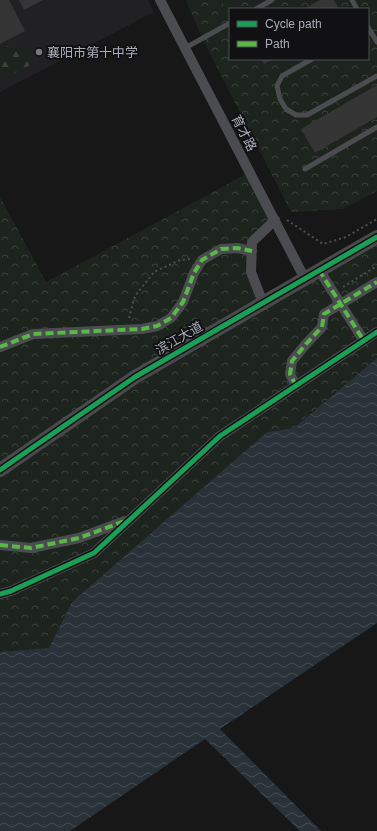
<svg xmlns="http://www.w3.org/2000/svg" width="377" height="831" viewBox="0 0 377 831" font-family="Helvetica,'Noto Sans SC',sans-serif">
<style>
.built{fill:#212123}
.forest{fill:url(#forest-firs)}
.park{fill:url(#park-crowns);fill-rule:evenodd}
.garden{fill:#1d241e}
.water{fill:url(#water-waves)}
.building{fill:#353536}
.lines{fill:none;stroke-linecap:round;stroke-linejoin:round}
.path{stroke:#4d4e52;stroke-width:2;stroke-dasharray:2 3;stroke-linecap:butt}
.lane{stroke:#4b4c50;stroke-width:5}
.street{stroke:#4b4c50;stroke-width:10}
.secondary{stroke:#4a4a4e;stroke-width:14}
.quiet{stroke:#58b947;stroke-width:4;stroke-dasharray:8 4;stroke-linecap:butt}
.cycleway-casing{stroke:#111113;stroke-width:8}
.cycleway{stroke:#1a9f57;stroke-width:5}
.poi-dot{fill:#757880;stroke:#111113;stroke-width:1.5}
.labels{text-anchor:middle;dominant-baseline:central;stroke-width:4;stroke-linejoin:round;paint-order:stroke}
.poi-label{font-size:13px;fill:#a8adb8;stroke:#111113;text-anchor:start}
.street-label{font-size:13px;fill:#a8adb8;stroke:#111113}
</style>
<defs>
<pattern id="forest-firs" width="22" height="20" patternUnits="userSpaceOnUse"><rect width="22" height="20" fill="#1d241e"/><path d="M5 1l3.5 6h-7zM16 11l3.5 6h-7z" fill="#3b413d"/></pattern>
<pattern id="park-crowns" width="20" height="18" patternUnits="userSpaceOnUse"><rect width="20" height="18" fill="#1d241e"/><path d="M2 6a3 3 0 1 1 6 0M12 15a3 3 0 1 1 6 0" fill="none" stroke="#3b413d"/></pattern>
<pattern id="water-waves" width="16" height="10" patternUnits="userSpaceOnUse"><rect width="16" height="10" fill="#2a3239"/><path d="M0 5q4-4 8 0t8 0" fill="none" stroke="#464d54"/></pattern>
</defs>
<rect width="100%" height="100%" fill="#171717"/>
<path class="built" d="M0,0h148l6,12 -154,80z"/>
<path class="forest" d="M10,44l22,5 -2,16 -30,16v-29z"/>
<path class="park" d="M186,0h191v191l-34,18 -52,3 -89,-174zM230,9h138v50h-138z
M250,172l25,48 -23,22 -1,30 12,31 114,-68v123l-83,70 -27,4 -195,170 -23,47 -49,3v-455l46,85z"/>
<path class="garden" d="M221,0h27l-21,11z"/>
<path class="water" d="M377,358v265l-157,106 101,102h-21l-95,-92 -135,92h-70v-179l49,-4 23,-46 195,-170 27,-4z"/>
<path class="building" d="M0,0h9l16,31 -25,13z
M19,0h24l-19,10z
M320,0h14l5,9h-35z
M261,59h12l-9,5z
M377,85v32l-62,36 -14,-24z"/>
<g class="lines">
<path class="path" d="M287,220l36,24 23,-7 31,-18
M343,287l34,-21
M129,318l6,-22 19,-24 26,-12 10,-1"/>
<path class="lane" d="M352,0l5,9
M256,9l16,-9
M368,27l9,15
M185,48l45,-25
M312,59l-30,17 -5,10 3,13 6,10 10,6h11l70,-39
M305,169l72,-42"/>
<path class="street" d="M160,0l145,279
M319,270l45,71
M263,303l-12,-31 1,-30 23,-22
M0,347l33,-13 109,-5 15,-3 14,-8 12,-16 11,-29 8,-13 19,-11 16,-1 15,3
M296,386l-6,-12 2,-13 14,-17 16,-17 2,-13 53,-32
M0,545l31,3 48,-10 46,-17
M0,594l11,-3 83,-38 126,-117 157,-104"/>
<path class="secondary" d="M0,470l135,-93 242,-140"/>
<path class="quiet" d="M319,270l45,71
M0,347l33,-13 109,-5 15,-3 14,-8 12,-16 11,-29 8,-13 19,-11 16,-1 15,3
M296,386l-6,-12 2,-13 14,-17 16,-17 2,-13 53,-32
M0,545l31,3 48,-10 46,-17"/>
<g class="cycleway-casing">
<path id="cycleway" d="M0,470l135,-93 242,-140
M0,594l11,-3 83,-38 126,-117 157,-104"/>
</g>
<use href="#cycleway" class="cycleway"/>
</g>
<circle class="poi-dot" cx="39" cy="52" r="4"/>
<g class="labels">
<g class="poi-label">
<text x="47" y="52">襄阳市第十中学</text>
</g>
<g class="street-label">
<text transform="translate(244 133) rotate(63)">育才路</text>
<text transform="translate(179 338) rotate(-30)">滨江大道</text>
</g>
</g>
<rect x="229" y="8" width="140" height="52" fill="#111113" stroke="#4d4f55"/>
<rect x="237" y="21" width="20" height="6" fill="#1a9f57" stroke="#4d4f55"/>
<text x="265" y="28" font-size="12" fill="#a8adb8">Cycle path</text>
<rect x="237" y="41" width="20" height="6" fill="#58b947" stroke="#4d4f55"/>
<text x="265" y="48" font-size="12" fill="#a8adb8">Path</text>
</svg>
